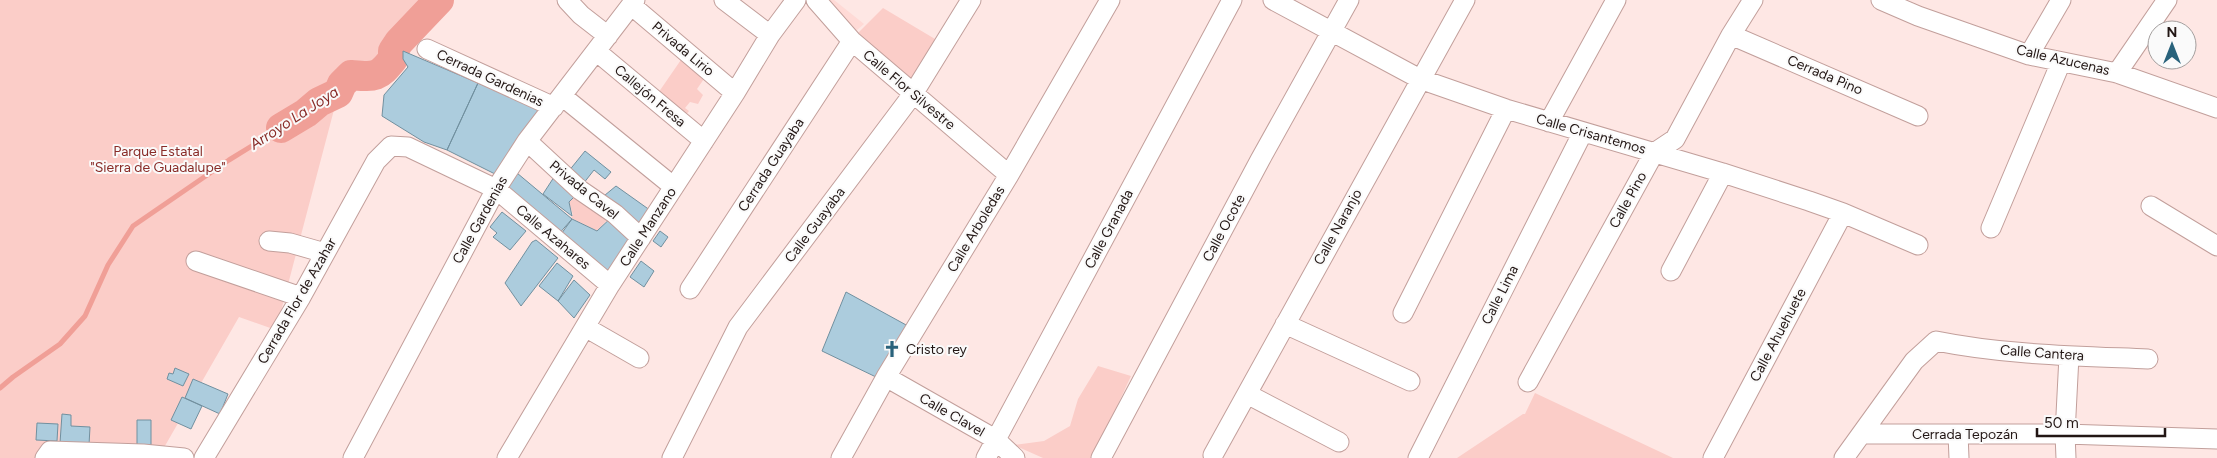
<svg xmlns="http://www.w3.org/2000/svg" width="2217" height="458" viewBox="0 0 2217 458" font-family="Figtree,sans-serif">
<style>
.built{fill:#ffdad6}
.green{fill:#fbcdc8}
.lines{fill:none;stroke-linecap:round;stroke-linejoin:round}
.stream{stroke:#f09f97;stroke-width:5}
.river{stroke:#f09f97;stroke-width:30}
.building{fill:#acccdd;stroke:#71909f}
.minor-casing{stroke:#c29f9b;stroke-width:21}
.minor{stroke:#fff;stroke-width:19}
.labels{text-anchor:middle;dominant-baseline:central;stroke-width:4;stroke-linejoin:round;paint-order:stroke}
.street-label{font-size:14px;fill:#221614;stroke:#fafafa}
.park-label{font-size:14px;fill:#892c28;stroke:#fafafa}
.poi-label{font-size:14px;fill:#221614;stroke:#fafafa;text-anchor:start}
.water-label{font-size:15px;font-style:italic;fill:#882b27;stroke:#fafafa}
</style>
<rect width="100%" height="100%" fill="#fee7e4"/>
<path class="built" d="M819,0h15l30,24 -13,11z"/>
<path class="green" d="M0,0h426l-91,106 -59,224 -37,-13 -81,141h-158z
M883,8l52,31 -25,46 -57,-47z
M685,54l23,19 -11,16 6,6 -5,9 -8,-2 -5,6 4,3 -4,5 -31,-17z
M577,194l35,21 -15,16 -26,-13 2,-3 -4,-13z
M1098,366l33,10 -38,82h-50l-29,-13 30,-4 26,-15 8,-27z
M1535,393l138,65h-216l66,-44h2z"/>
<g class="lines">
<path class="stream" d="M0,388l13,-11 47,-33 25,-28 23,-51 25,-39 96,-66 52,-32"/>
<path class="river" d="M281,128l25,-15 13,-11 19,-9 4,-9 9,-9c24,2 27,3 42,-16v-8l6,-9 40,-42"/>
</g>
<path class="building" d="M403,51l75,32 -31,67 -23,-8 -42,-26 2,-21 24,-28 -5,-8z
M478,83l63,26 -46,65 -48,-24z
M585,151l26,21 -6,7 -11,-9 -11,14 -15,-12z
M517,173l55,46 -15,17 -53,-48z
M556,174l22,19 -9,9 3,14 -29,-22z
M616,186l38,27 -14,21 -41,-34z
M502,212l24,19 -16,19 -17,-13 4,-4 -7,-6z
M614,215l25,25 -30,39 -50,-42 13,-18 25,12z
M660,231l8,6 -7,10 -8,-6z
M536,240l22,18 -37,48 -16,-23 27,-41z
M641,261l13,10 -10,16 -14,-10z
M557,263l16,13 -15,25 -19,-15z
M574,280l16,15 -16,23 -16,-17z
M846,292l62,34 -32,51 -54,-26z
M175,368l14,6 -6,12 -16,-7 2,-6 4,1z
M193,379l35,15 -8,20 -35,-16z
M182,397l20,9 -11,23 -20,-9z
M62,414l9,1v11l19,1 -1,18 -29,-2z
M137,420h14v25h-14z
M37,423l21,1 -1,17 -21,-1z"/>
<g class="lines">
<g class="minor-casing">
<path id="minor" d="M567,0l14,15 27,21
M724,0l46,35
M816,0l36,41 157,134
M1273,0l147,79 86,30 217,64 86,28 34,12 75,32
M1881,0l37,16 111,39 88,18 100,35
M631,5l104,88
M1731,35l187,81
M427,49l127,58
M596,51l108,90
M2029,55l32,-55
M2117,73l50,-73
M562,96l112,91
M1549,122l67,-122
M527,141l53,49 35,24 26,24
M2151,206l66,40
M1991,228l70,-166
M269,241l21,2 35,10
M196,261l105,36
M1671,271l52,-98
M690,289l162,-248
M1403,313l103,-204
M1285,324l125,57
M585,327l54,31
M886,377l109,62 20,19
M1528,382l126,-229 21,-14 56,-104 22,-35
M1247,394l92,48
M1863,434h202l152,5
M1958,434l1,24
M1213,455l252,-455
M45,458l5,-7 93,3 41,4
M204,458l97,-161 75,-136 15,-15 17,1 88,42 114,96
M353,458l143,-269 31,-48 108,-141
M507,458l103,-173 125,-192 35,-58 26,-35
M672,458l66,-131 175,-233 58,-94
M841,458l45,-81 123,-202 101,-175
M986,458l246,-458
M1101,458l159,-298 89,-160
M1418,458l165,-326
M1713,458l130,-245
M1844,458l70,-97 22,-20c69,14 141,15 212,18
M2066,458l-1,-24 4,-78"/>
</g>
<use href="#minor" class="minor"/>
</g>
<defs>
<g id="church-bare" transform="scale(1.35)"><path d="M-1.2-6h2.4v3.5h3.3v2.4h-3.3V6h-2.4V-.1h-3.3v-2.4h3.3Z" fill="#29627b" stroke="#fafafa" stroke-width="2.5" paint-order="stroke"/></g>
</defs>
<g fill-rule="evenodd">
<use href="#church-bare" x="892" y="349"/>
</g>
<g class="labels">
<g class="street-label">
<text transform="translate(683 49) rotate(40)">Privada Lirio</text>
<text transform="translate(2063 60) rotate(13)">Calle Azucenas</text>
<text transform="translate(1825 75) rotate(23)">Cerrada Pino</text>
<text transform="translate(490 78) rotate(25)">Cerrada Gardenias</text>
<text transform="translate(909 90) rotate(40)">Calle Flor Silvestre</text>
<text transform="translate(650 96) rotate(40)">Callejón Fresa</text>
<text transform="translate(1591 134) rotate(16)">Calle Crisantemos</text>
<text transform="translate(771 165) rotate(-57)">Cerrada Guayaba</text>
<text transform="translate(584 190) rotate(39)">Privada Cavel</text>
<text transform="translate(1628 200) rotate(-61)">Calle Pino</text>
<text transform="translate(480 220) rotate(-61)">Calle Gardenias</text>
<text transform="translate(815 225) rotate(-53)">Calle Guayaba</text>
<text transform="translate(648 227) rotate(-57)">Calle Manzano</text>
<text transform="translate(1338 227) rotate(-61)">Calle Naranjo</text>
<text transform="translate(1224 228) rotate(-62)">Calle Ocote</text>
<text transform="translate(976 229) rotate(-59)">Calle Arboledas</text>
<text transform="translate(1109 229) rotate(-62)">Calle Granada</text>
<text transform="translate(553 237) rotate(40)">Calle Azahares</text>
<text transform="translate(1500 295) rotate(-63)">Calle Lima</text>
<text transform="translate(297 301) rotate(-60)">Cerrada Flor de Azahar</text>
<text transform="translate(1778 335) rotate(-62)">Calle Ahuehuete</text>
<text transform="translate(2042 353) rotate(4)">Calle Cantera</text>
<text transform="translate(952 415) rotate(30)">Calle Clavel</text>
<text x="1965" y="434">Cerrada Tepozán</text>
</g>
<g class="park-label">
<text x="158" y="151">Parque Estatal<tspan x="158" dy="16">"Sierra de Guadalupe"</tspan></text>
</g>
<g class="poi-label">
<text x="906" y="349">Cristo rey</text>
</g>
<g class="water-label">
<text transform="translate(294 118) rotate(-33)">Arroyo La Joya</text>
</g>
</g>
<g transform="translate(2172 45)"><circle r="24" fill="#fafafa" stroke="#a49f9e"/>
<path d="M0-4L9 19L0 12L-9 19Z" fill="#29627b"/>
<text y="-8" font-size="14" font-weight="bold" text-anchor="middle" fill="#221614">N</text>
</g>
<path d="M2037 428v8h128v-8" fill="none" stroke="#221614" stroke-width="2.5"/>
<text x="2044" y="428" font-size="15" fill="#221614" stroke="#fafafa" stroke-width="4" paint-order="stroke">50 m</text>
</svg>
